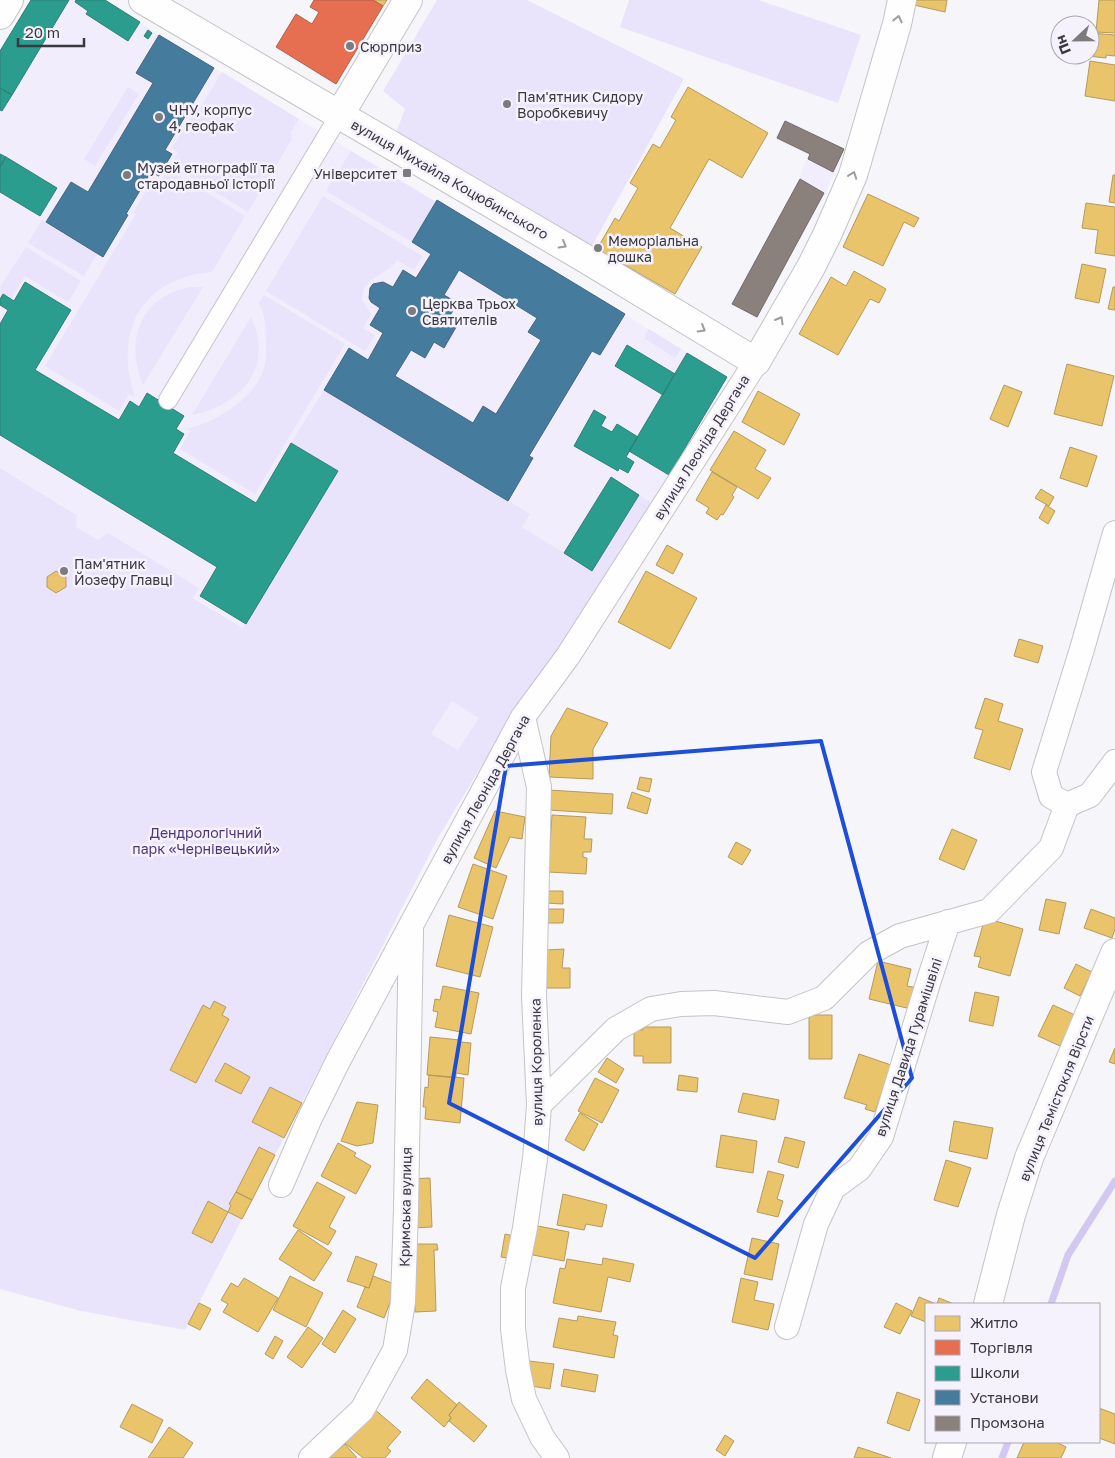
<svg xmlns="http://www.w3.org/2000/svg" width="1115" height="1458" viewBox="0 0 1115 1458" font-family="'Golos Text',sans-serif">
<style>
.built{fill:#f1edfc}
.green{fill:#eae3fc;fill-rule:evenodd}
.homes{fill:#e9c46a;stroke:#b59a5d}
.shops{fill:#e76f51;stroke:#b35f4c}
.schools{fill:#2a9d8f;stroke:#2f7f77}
.public{fill:#457b9d;stroke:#426781;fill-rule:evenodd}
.industry{fill:#8a817c;stroke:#726b6a}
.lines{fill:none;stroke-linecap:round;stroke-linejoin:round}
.stream{stroke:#d3c8f0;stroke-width:7}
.pedestrian-casing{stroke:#c4c3c8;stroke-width:20}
.minor-casing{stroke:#c4c3c8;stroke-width:26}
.tertiary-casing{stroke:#c4c3c8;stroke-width:30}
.pedestrian{stroke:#fefefe;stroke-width:18}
.minor{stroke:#fefefe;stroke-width:24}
.tertiary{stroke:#fefefe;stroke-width:28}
.oneway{stroke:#9c9c9e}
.marked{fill:none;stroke:#1d4ed8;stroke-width:4;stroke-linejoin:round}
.poi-dot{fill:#7c7b80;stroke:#f5f2fd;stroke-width:2}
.labels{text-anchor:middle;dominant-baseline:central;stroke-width:5;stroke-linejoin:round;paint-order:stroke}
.poi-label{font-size:14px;fill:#3b393f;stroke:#f5f2fd;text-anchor:start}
.street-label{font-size:14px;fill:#3b393f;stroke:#f5f2fd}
.park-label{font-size:14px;fill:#4e3679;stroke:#f5f2fd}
</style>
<rect width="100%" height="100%" fill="#f6f5fa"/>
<path class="built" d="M31,0h74l54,35 277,167 1,-2 290,177 -58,98 -187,290 -236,-141 -2,4 -51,-31 5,-9 -90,-55 -10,7 -22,-13 1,-13 -77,-46v-417z
M785,119l60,30 -20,44 -68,126 -26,-15 68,-125 9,-24 -33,-16z"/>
<path class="green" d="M437,0h90l157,79 -92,167 -196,-113 9,-24 -22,-18z
M629,0h129l103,35 -23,68 -218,-76z
M222,72l77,47 -8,13 1,7 -44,73 -77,-47 7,-13 -6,-4 21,-34 3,1z
M128,87l11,7 -44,72 -11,-7z
M351,151l85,51 -24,40 -86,-51z
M168,169l77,47 -33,56c-71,6 -99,60 -77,125l-6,-3 -10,17 -74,-45 91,-152 -3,-1 20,-34 7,3z
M323,196l99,60 -8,14 -17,-10c-12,18 -34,15 -35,40l9,14 -8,14 12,7 -10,16 -99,-60z
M42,220l55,34 -13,22 -56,-33z
M26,247l55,34 -13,21 -43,-26 -14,23 -8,-5 -2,3 -1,-10z
M191,287h12l-60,98c-19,-44 -2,-90 48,-98z
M264,295l81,49 -90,150 -75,-45 10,-18 -4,-2c29,-6 66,-29 77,-58 4,-10 3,-21 3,-31 0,-13 -1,-26 -7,-37z
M251,317c24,50 -10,88 -59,98z
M649,329l32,20 -6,9 -31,-20z
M324,390l206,124 -8,13 70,43 47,-75 13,8 -170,262 -43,71 -254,494 -104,-19 -81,-22v-821l77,47 -1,12 22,13 10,-7 91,55 -6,10 50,30 95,-157 -47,-28zM452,701l27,17 -21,32 -27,-16z"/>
<path class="homes" d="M373,0h14l-4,6z
M915,0h32l-2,12 -31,-7z
M1099,0h16v33l-19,-1z
M1090,33l25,2v21l-9,-1v3l-28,-3h12z
M1090,61l25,4v36l-30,-5z
M688,87l80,46 -26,45 -33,-19 -39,69 32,19 -27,47 -78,-45 18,-31 4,3 19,-33 -8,-5 23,-39 7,4 16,-28 -5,-3z
M1113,175h2v28l-6,-1z
M868,194l51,24 -5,9 -10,-5 -21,44 -40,-19z
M1086,203l29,4v49l-20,-3 3,-23 -16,-2z
M1082,264l24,5 -7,34 -24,-5z
M854,271l32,18 -7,14 -9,-4 -32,56 -39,-21 32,-57 15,9z
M1113,287h2v23l-7,-1z
M1067,364l47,12 -12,50 -48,-12z
M1004,385l18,7 -14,35 -18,-8z
M758,391l42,23 -16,31 -42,-23z
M734,431l32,19 -11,19 16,9 -13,21 -48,-29z
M1070,447l27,9 -10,31 -27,-9z
M712,472l25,15 -5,8 2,2 -11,18 -2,-1 -4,6 -11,-7 3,-5 -13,-8z
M1041,489l13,8 -5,9 -14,-8z
M1046,505l9,6 -7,13 -9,-6z
M667,545l16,9 -10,20 -17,-9z
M56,571l10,6v10l-10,6 -9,-6v-10z
M646,571l51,27 -27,51 -52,-27z
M1019,639l24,7 -5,17 -24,-7z
M985,698l18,6 -5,17 25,8 -13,41 -36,-12 9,-28 -8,-2z
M567,708l41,15 -15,26v30l-44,-2 2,-41z
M640,777l12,2 -3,13 -12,-3z
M549,790l64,4 -1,20 -64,-4z
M632,792l19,7 -4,15 -20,-6z
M495,811l30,6 -3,22 -12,-2 -14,31 -22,-10z
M552,815l34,2 -2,22h8l-1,13h-8v5l4,1 -1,16 -38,-2z
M952,829l25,11 -13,30 -25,-11z
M736,842l15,8 -9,15 -14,-8z
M473,864l34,12 -14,43 -35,-12z
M545,891h18v13l-18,-1z
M1046,899l20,4 -7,31 -20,-4z
M542,909h22l-1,14h-21z
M1091,909l24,9v11l-3,9 -28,-10z
M449,915l44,12 -13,50 -44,-11z
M985,918l38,11 -13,47 -32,-9 3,-10 -7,-1z
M564,949l-2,19h8v20h-31l-1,-19h9v-19z
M878,961l33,8 -4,17 11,2 -7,21 -42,-10z
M1076,964l16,8 -12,24 -16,-8z
M443,986l36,7 -8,41 -36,-7 3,-15 -5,-1 2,-12 5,1z
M975,992l24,5 -6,29 -24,-5z
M214,1001l12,6 -4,8 7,4 -33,64 -26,-13 33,-65 7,4z
M1053,1005l22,10 -15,31 -22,-10z
M809,1015h23v44h-23z
M643,1027h28v36h-28v-7h-9v-26h9z
M430,1037l30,3v2l11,1 -3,32 -12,-2v5l-29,-3z
M1115,1048v16l-6,-2z
M859,1054l32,11 -16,47 -10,-3 2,-4 -23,-7z
M607,1058l17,11 -8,14 -18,-11z
M225,1063l25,14 -9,17 -26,-13z
M429,1075l35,3 -4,45 -35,-4 1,-12h-3l2,-20 3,1z
M679,1075l19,3 -1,14 -20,-2z
M595,1078l24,12 -17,33 -24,-12z
M270,1087l32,16 -18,35 -32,-16z
M743,1093l36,7 -4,20 -37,-8z
M357,1102l21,3 -5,38 -16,3 -16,-5z
M580,1113l18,11 -14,27 -19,-11z
M954,1121l39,7 -6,31 -38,-8z
M721,1135l36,6 -4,32 -37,-6z
M785,1137l20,5 -7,26 -20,-6z
M338,1143l18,10 -2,3 17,10 -15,28 -35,-18z
M259,1147l16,8 -23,45 -16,-8z
M946,1160l25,8 -13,39 -24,-7z
M768,1171l16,4 -7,24 6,2 -5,16 -21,-5z
M430,1178l2,49 -20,1 -2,-49z
M317,1182l28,15 -16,30 7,4 -8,14 -35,-19z
M236,1192l16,8 -10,19 -14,-7 3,-7 -2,-1z
M563,1194l44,11 -5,22 -16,-3 -2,6 -27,-5z
M208,1201l20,11 -16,31 -20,-10z
M533,1225l36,7 -5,29 -36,-7z
M298,1230l34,23 -18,28 -35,-22z
M505,1234l13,3 -5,22 -12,-2z
M752,1238l27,6 -7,36 -28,-6z
M413,1244h24l1,6h-4l2,61 -21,1z
M356,1256l21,8 -8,24 -22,-7z
M603,1258l31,6 -4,18 -22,-5 -7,35 -48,-9 7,-35 5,1 2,-10 35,6z
M290,1276l33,17 -17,34 -33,-17z
M373,1276l24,9 -13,33 -27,-11 8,-20 4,1z
M244,1278l34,20 -20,34 -35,-20 5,-8 -7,-4 10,-17 7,4z
M741,1278l17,4 -4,18 20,4 -6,26 -36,-8z
M919,1297l17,7h-10v18l-15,-6z
M939,1298l15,6h-17z
M199,1303l12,6 -11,21 -12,-6z
M896,1303l16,8 -12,23 -16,-7z
M343,1310l13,9 -21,34 -13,-9z
M578,1316l38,6 -3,13 5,1 -4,22 -61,-11 6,-29 18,3z
M308,1327l15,11 -21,30 -15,-11z
M275,1336l8,5 -10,18 -8,-5z
M529,1361l25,3 -4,25 -25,-4z
M564,1369l34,6 -3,17 -34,-6z
M427,1379l30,26 -8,10 2,3 -7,9 -33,-29z
M897,1392l23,8 -11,31 -22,-8z
M459,1402l28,24 -13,16 -25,-21 2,-3 -2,-3z
M132,1404l31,16 -11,23 -32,-16z
M1099,1408l16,6v30l-16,-6z
M374,1409l27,23 -14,16 4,3 -6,7h-22l-18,-15z
M169,1427l24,16 -10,15h-35z
M725,1435l9,6 -9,15 -9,-6z
M1024,1442h34v1l8,4 -5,11h-44z
M345,1444l12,14h-28z
M858,1447l33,11h-37z"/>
<path class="shops" d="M314,0h59l10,6 -47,78 -60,-37 20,-33 16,10 7,-12 -9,-5z"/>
<path class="schools" d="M31,0h38l-57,95 -12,-7v-37z
M76,0h29l35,22 -12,19 -42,-27 2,-3 -13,-9z
M148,30l4,3 -4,6 -4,-3z
M0,88l12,7 -10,16 -2,-1z
M0,154l6,3 -6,10z
M6,157l51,31 -17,28 -40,-24v-25z
M25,282l46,28 -36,60 84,50 11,-19 9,6 8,-14 37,23 -8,13 8,5 -11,19 83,50 35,-60 47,28 -92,153 -46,-28 17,-29 -217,-132v-111l8,-14 -8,-5v-6l3,-5 11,7z
M627,345l48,29 -12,21 -48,-29z
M687,353l40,24 -58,98 -40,-24z
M594,410l12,7 -5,9 11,6 5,-8 21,13 -12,20 8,5 -6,11 -9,-5 -1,3 -44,-25z
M611,477l28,18 -47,76 -28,-18z"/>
<path class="public" d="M159,35l55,33 -49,82 7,4 -13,22 -8,-4 -25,42 2,1 -25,42 -57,-35 25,-40 17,10 65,-109 -17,-10z
M437,200l188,114 -25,41 -8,-4 -63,105 4,2 -25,43 -184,-111 25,-42 19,12 15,-27 -13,-8 10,-17 -9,-6 -2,-4 1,-10 3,-4 10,-2 10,5 10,-17 13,8 15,-24 -19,-12zM459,270l78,48 -9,14 13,8 -45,74 -13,-8 -10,17 -78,-47 16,-26 14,8 9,-16 10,6 15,-26 -10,-5 9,-14 -14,-8z"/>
<path class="industry" d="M785,121l59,28 -11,23 -25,-13 2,-5 -33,-16z
M800,179l24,14 -67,124 -25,-13z"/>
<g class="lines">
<path class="stream" d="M1051,1304l17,-49 47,-74
M1002,1458l6,-16"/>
<g class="pedestrian-casing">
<path id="pedestrian" d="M168,400l172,-286"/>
</g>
<g class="minor-casing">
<path id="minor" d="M523,717l16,70 -5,209 5,109 -4,54 -10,69 -12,60v41l5,41 6,29 18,38 15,21
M1067,805l-16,-9 -7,-24 38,-123 33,-116
M1067,805l23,-10 25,-33
M539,1105l77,-76 35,-20 30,-5 33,-1 74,9 36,-14 45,-45 31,-17 89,-25 62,-63 16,-43
M281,1185l28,-65 29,-59 185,-344 45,-61 188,-294
M787,1327l29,-103 17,-36 26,-19 22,-32 48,-157 19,-58
M311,1458l51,-48 33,-60 8,-48 3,-93 5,-278"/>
</g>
<g class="tertiary-casing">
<path id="tertiary" d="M143,0l438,256 175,106 55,-95 16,-32 26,-60 44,-151 5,-24
M0,15l9,-15
M340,114l68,-114
M988,1304l23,-89 18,-57 86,-205
M947,1458l5,-16"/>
</g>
<use href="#pedestrian" class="pedestrian"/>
<use href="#minor" class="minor"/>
<use href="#tertiary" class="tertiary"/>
</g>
<defs><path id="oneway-chevron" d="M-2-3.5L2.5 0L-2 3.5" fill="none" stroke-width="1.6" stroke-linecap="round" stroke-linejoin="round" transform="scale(1.25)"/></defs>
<g class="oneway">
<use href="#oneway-chevron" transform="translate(898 19) rotate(-77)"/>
<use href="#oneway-chevron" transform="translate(853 175) rotate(-70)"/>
<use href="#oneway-chevron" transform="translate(563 245) rotate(30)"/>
<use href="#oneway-chevron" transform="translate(780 320) rotate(-60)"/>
<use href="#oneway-chevron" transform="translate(702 329) rotate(31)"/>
</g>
<path class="marked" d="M821,741l91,337 -157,180 -306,-155 57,-337z"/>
<g class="poi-dot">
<circle cx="350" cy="46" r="5"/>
<circle cx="507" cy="104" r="5"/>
<circle cx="159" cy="117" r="5"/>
<rect x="402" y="168" width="10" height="10" rx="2.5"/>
<circle cx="127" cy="175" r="5"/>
<circle cx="598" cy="248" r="5"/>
<circle cx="412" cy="311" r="5"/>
<circle cx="64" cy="571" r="5"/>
</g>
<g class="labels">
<g class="poi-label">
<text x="360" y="46">Сюрприз</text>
<text x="517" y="96">Пам'ятник Сидору<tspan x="517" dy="16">Воробкевичу</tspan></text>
<text x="169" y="109">ЧНУ, корпус<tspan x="169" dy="16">4, геофак</tspan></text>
<text x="137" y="167">Музей етнографії та<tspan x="137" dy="16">стародавньої історії</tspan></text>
<text x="397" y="173" text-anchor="end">Університет</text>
<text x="608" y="240">Меморіальна<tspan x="608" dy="16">дошка</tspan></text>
<text x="422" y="303">Церква Трьох<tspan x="422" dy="16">Святителів</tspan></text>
<text x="74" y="563">Пам'ятник<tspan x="74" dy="16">Йозефу Главці</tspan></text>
</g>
<g class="street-label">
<text transform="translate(450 179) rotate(30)">вулиця Михайла Коцюбинського</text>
<text transform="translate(701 447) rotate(-58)">вулиця Леоніда Дергача</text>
<text transform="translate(485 789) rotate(-61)">вулиця Леоніда Дергача</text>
<text transform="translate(908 1047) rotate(-72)">вулиця Давида Гурамішвілі</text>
<text transform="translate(536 1062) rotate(-91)">вулиця Короленка</text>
<text transform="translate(1056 1098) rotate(-68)">вулиця Темістокля Вірсти</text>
<text transform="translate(405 1207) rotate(-89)">Кримська вулиця</text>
</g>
<g class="park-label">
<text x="206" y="832">Дендрологічний<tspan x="206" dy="16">парк «Чернівецький»</tspan></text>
</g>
</g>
<rect x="925" y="1303" width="175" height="140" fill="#f5f2fd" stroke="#aba8b1"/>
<rect x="935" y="1316" width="25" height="15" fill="#e9c46a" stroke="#aba8b1"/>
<text x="970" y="1328" font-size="15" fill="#3b393f">Житло</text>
<rect x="935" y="1340" width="25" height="15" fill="#e76f51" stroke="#aba8b1"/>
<text x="970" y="1353" font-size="15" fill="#3b393f">Торгівля</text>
<rect x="935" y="1366" width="25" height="15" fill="#2a9d8f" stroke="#aba8b1"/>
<text x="970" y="1378" font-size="15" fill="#3b393f">Школи</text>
<rect x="935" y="1390" width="25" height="15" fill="#457b9d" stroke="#aba8b1"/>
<text x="970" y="1403" font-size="15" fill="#3b393f">Установи</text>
<rect x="935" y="1416" width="25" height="15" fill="#8a817c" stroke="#aba8b1"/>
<text x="970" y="1428" font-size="15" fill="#3b393f">Промзона</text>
<g transform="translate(1075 40) rotate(248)"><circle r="24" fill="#f5f2fd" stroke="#aba8b1"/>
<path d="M0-4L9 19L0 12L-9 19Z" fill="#7c7b80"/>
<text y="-8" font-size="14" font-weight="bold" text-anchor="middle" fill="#3b393f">Пн</text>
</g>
<path d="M18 38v8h66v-8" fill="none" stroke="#3b393f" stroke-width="2.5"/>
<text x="25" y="38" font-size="15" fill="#3b393f" stroke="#f5f2fd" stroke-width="4" paint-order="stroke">20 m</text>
</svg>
